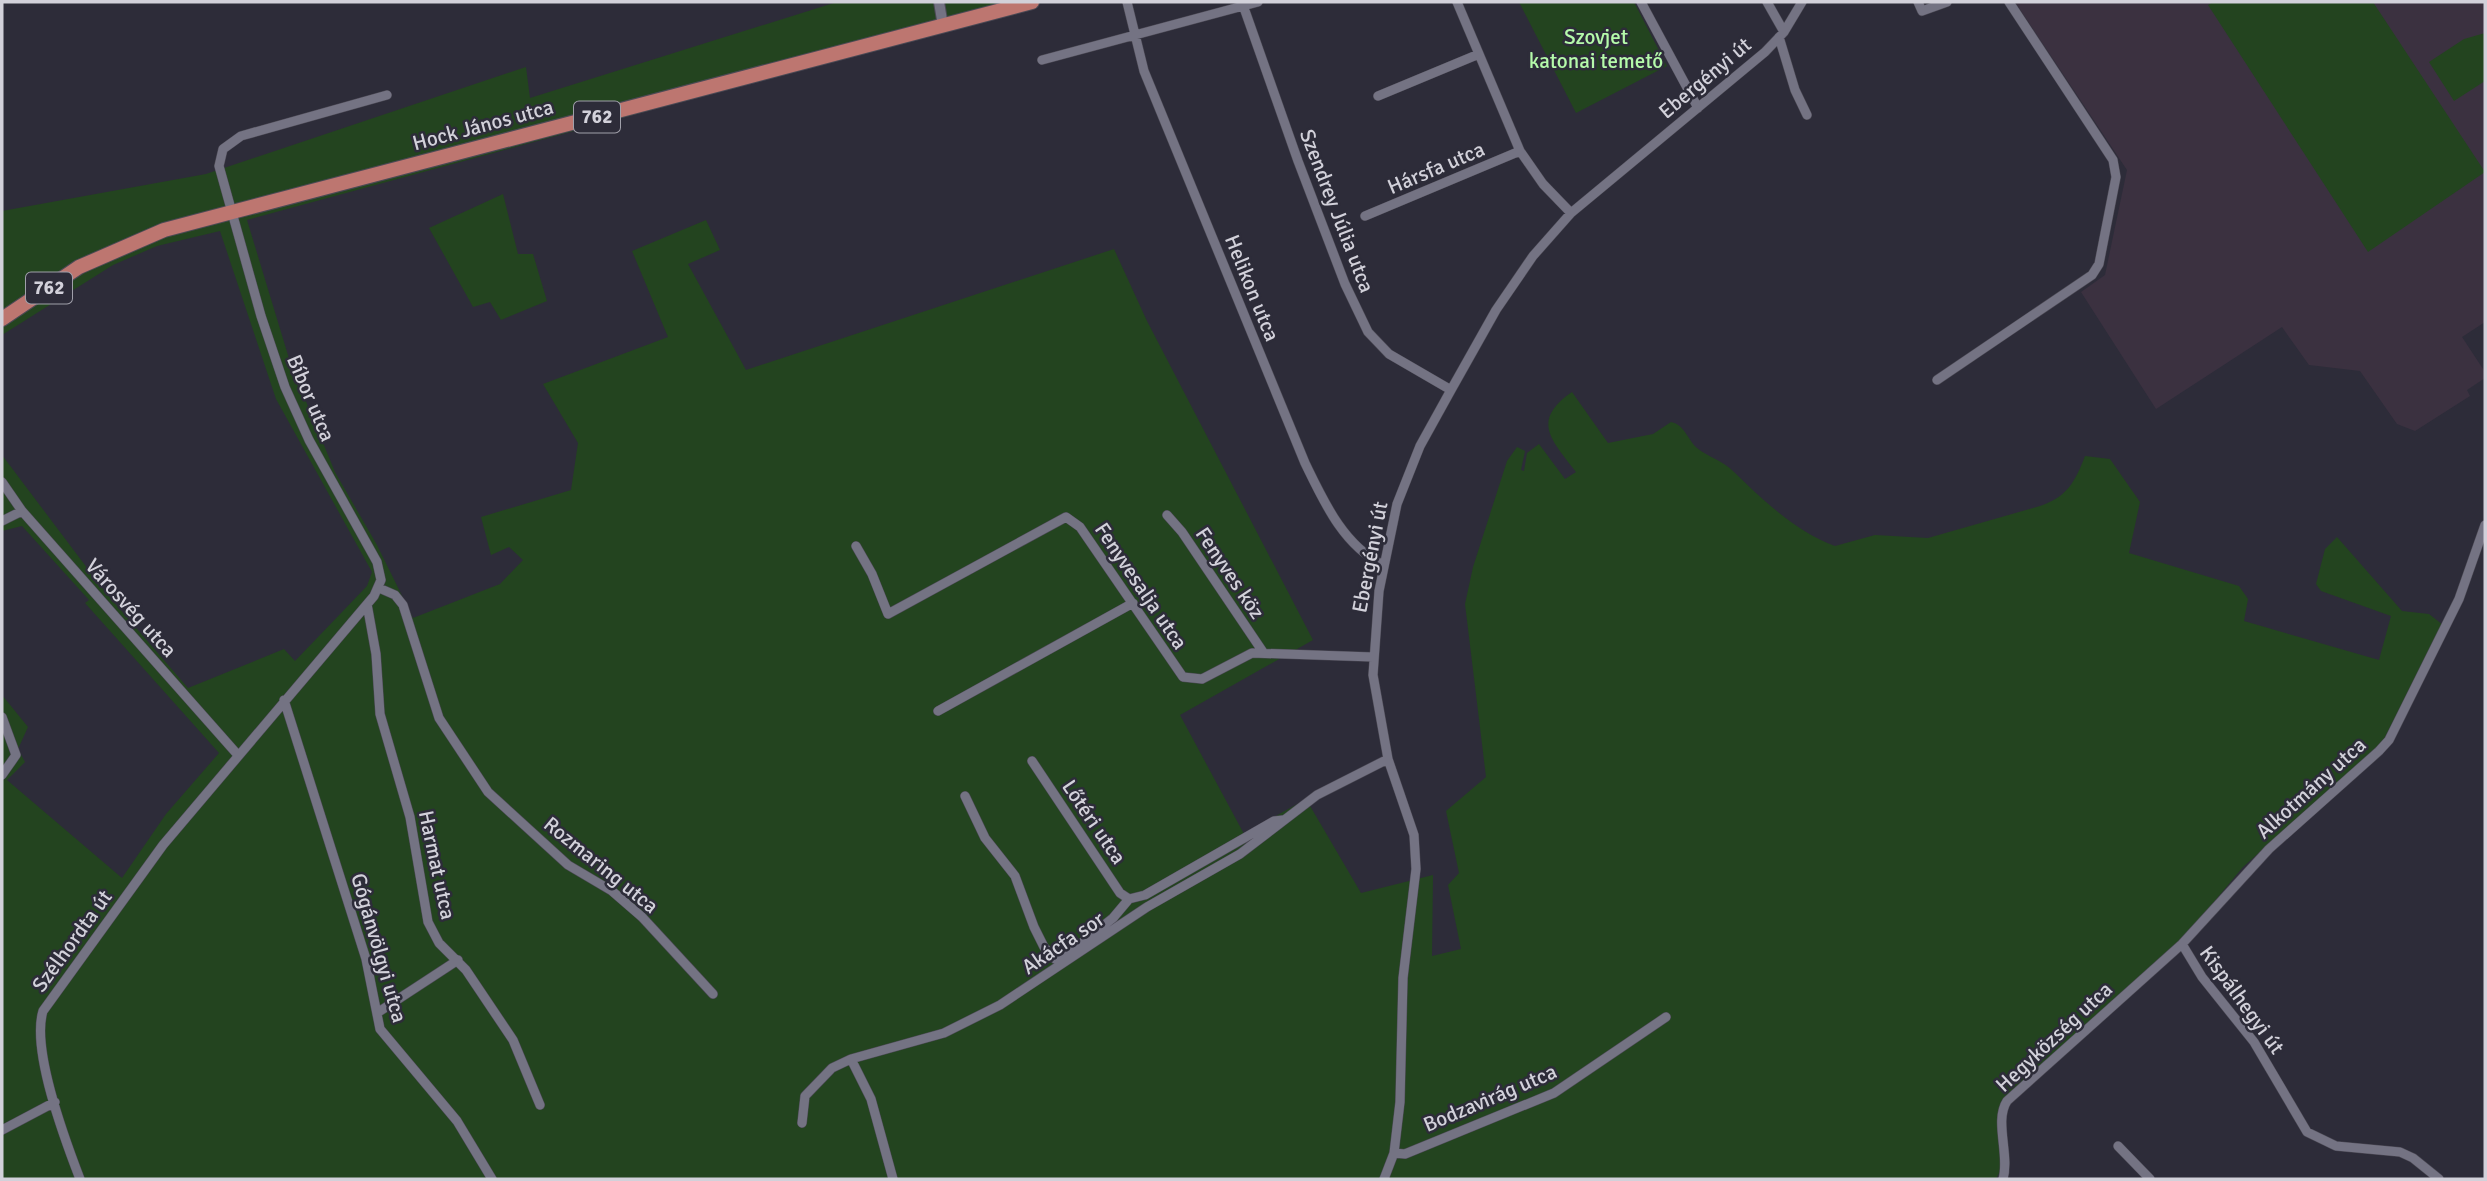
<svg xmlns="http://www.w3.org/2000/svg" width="2487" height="1181" viewBox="0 0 2487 1181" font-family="Signika,sans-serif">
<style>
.education{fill:#3b3140}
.green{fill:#23441f}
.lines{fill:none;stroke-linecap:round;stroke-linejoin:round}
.minor-casing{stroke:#4b4954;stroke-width:10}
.tertiary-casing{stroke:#4b4954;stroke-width:12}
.primary-casing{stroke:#4b4954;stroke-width:16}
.minor{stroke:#747383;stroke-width:9}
.tertiary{stroke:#747383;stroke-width:10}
.primary{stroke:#bd7670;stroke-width:14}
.labels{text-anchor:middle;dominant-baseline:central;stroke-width:5;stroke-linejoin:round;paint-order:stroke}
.shield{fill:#2d2c39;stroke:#a0a0aa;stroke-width:2}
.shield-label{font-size:19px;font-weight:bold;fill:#d2d1da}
.park-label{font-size:21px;fill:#b5faaa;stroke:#2d2c39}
.street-label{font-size:21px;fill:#d2d1da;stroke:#2d2c39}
</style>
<rect width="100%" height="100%" fill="#2d2c39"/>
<path class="education" d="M2015,2h470v320l-23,15 23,35v6l-18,12 3,6 -55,35 -18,-7 -37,-53 -51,-6 -27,-38 -126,82 -75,-117 24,-17 22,-105z"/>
<path class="green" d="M837,2h180l9,6 -779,212 44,145 44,107 42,73 36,73 87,-34 23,-24 -14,-13 -18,8 -10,-38 90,-27 7,-47 -35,-59 125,-47 -36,-86 74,-31 14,30 -32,14 58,106 368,-121 33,72 166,319 -133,75 64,119 62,-35 55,94 72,-18 -1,81 29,-7 -13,-64 11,-12 -13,-62 40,-34 -21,-173 8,-37 34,-106 10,-14 8,4 -4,19 3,1 3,-18 12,-9 26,35 11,-7c-24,-32 -46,-51 -4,-80l36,51 45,-9 18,-12c14,3 16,17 26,26 11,9 27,13 37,24 29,28 62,60 101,74l40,-11 53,3 112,-32c27,-9 35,-24 45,-50l25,3 30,43 -11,51 110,33 9,13 -4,22 135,39 12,-44 -70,-25 -5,-7 9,-35 12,-12 65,74 27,3 14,11 -61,118 -139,124 -55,66 -188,172 1,64 -5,10h-1994v-484l26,32 -10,22 7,13 -18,18 115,98 44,-64 53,-61 -134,-150 4,-3 -67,-74 -20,5v-76l104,138 82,95 96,-39 11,12 72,-75 5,-14 -96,-173 -56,-168 -63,15 -44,19 -111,70v-124l204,-37 320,-107 4,31z
M1519,2h115l33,64 -91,47z
M2213,2h160l112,170 -117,80 -160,-247z
M2485,33v48l-31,20 -25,-39 35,-23z
M503,194l15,60h15l14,47 -46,19 -11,-18 -17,5 -44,-79z"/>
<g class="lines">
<g class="minor-casing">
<path id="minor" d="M1127,2l17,69 161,392c19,39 38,82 78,102
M1457,2l63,149 23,33 28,29
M1641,2l57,106
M1767,2l17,30
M1918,2l4,9 25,-9
M1243,5l55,156 47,123 23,48 21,22 62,36
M1779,37l16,53 12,25
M1042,60l216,-58
M1378,96l101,-42
M1365,216l155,-65
M1937,380l155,-105 7,-11 17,-87 -3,-17 -104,-158
M2,482l20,29 215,243
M1167,515l15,17 81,120
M2,521l20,-10
M856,546l16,28 16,40 178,-97 14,10 103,150 19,2 50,-26 121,4
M379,588l16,7 8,10 36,113 49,74 80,73 44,26 30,26 71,77
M367,604l9,50 4,60 30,103 18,105 11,21 27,27 47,70 27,65
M284,700l82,259 14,70 77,92 35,58
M938,711l195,-108
M2,717l14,38 -14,20
M1032,761l88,132 9,6
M965,796l20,42 30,38 19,51 10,20 11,12 8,-1 50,-40 16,-19 16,-4 129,-74 9,-1
M2182,944l20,33 52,65 53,90 29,14 64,6 13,6 26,21
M377,1013l81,-53
M851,1059l20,40 22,80
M802,1123l3,-27 27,-28 19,-9 93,-26 56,-28 147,-98 93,-53 77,-59 71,-36
M2,1130l53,-28
M2118,1146l32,33
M1394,1153l11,1 149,-61 112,-76
M80,1179c-15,-39 -49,-129 -37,-168l120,-166 211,-249 7,-16 -4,-18 -68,-122 -24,-53 -24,-71 -42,-150 4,-17 18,-13 146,-41
M1384,1179l10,-26 6,-51 3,-124 13,-109 -2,-34 -26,-76 -15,-84 6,-84 18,-87 23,-58 31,-56 45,-80 37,-54 38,-43 194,-161 19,-20 18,-30
M2003,1179c7,-24 -9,-58 4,-78l175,-157 87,-95 110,-98 10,-11 70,-141 26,-74"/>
</g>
<g class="tertiary-casing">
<path id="tertiary" d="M939,2l4,24"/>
</g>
<g class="primary-casing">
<path id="primary" d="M2,319l77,-52 85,-37 868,-228"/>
</g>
<use href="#minor" class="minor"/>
<use href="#tertiary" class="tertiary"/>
<use href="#primary" class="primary"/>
</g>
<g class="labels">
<g class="shield">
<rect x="574" y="101.5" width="46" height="31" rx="5"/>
<rect x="26" y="272.5" width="46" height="31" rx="5"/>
</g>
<g class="shield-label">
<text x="597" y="117">762</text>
<text x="49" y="288">762</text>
</g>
<g class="park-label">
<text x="1596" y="37">Szovjet<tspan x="1596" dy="24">katonai temető</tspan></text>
</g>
<g class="street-label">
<text transform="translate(1705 78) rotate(-40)">Ebergényi út</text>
<text transform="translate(483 125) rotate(-15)">Hock János utca</text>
<text transform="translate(1436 168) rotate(-23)">Hársfa utca</text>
<text transform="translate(1337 211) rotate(69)">Szendrey Júlia utca</text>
<text transform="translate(1252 288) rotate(68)">Helikon utca</text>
<text transform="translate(311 398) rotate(67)">Bíbor utca</text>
<text transform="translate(1370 557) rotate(-79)">Ebergényi út</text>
<text transform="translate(1230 573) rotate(56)">Fenyves köz</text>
<text transform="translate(1141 586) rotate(56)">Fenyvesalja utca</text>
<text transform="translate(131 608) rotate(48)">Városvég utca</text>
<text transform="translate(2311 788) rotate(-42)">Alkotmány utca</text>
<text transform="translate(1094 822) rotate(56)">Lőtéri utca</text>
<text transform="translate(437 865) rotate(78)">Harmat utca</text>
<text transform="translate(601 865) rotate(39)">Rozmaring utca</text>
<text transform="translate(72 941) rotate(-54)">Szélhordta út</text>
<text transform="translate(1063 943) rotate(-34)">Akácfa sor</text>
<text transform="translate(379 948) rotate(74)">Gógánvölgyi utca</text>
<text transform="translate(2242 1000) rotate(54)">Kispálhegyi út</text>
<text transform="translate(2054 1037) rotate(-43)">Hegyközség utca</text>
<text transform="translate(1490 1098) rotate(-23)">Bodzavirág utca</text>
</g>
</g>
<rect width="2487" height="1181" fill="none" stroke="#d2d1da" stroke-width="7"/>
</svg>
